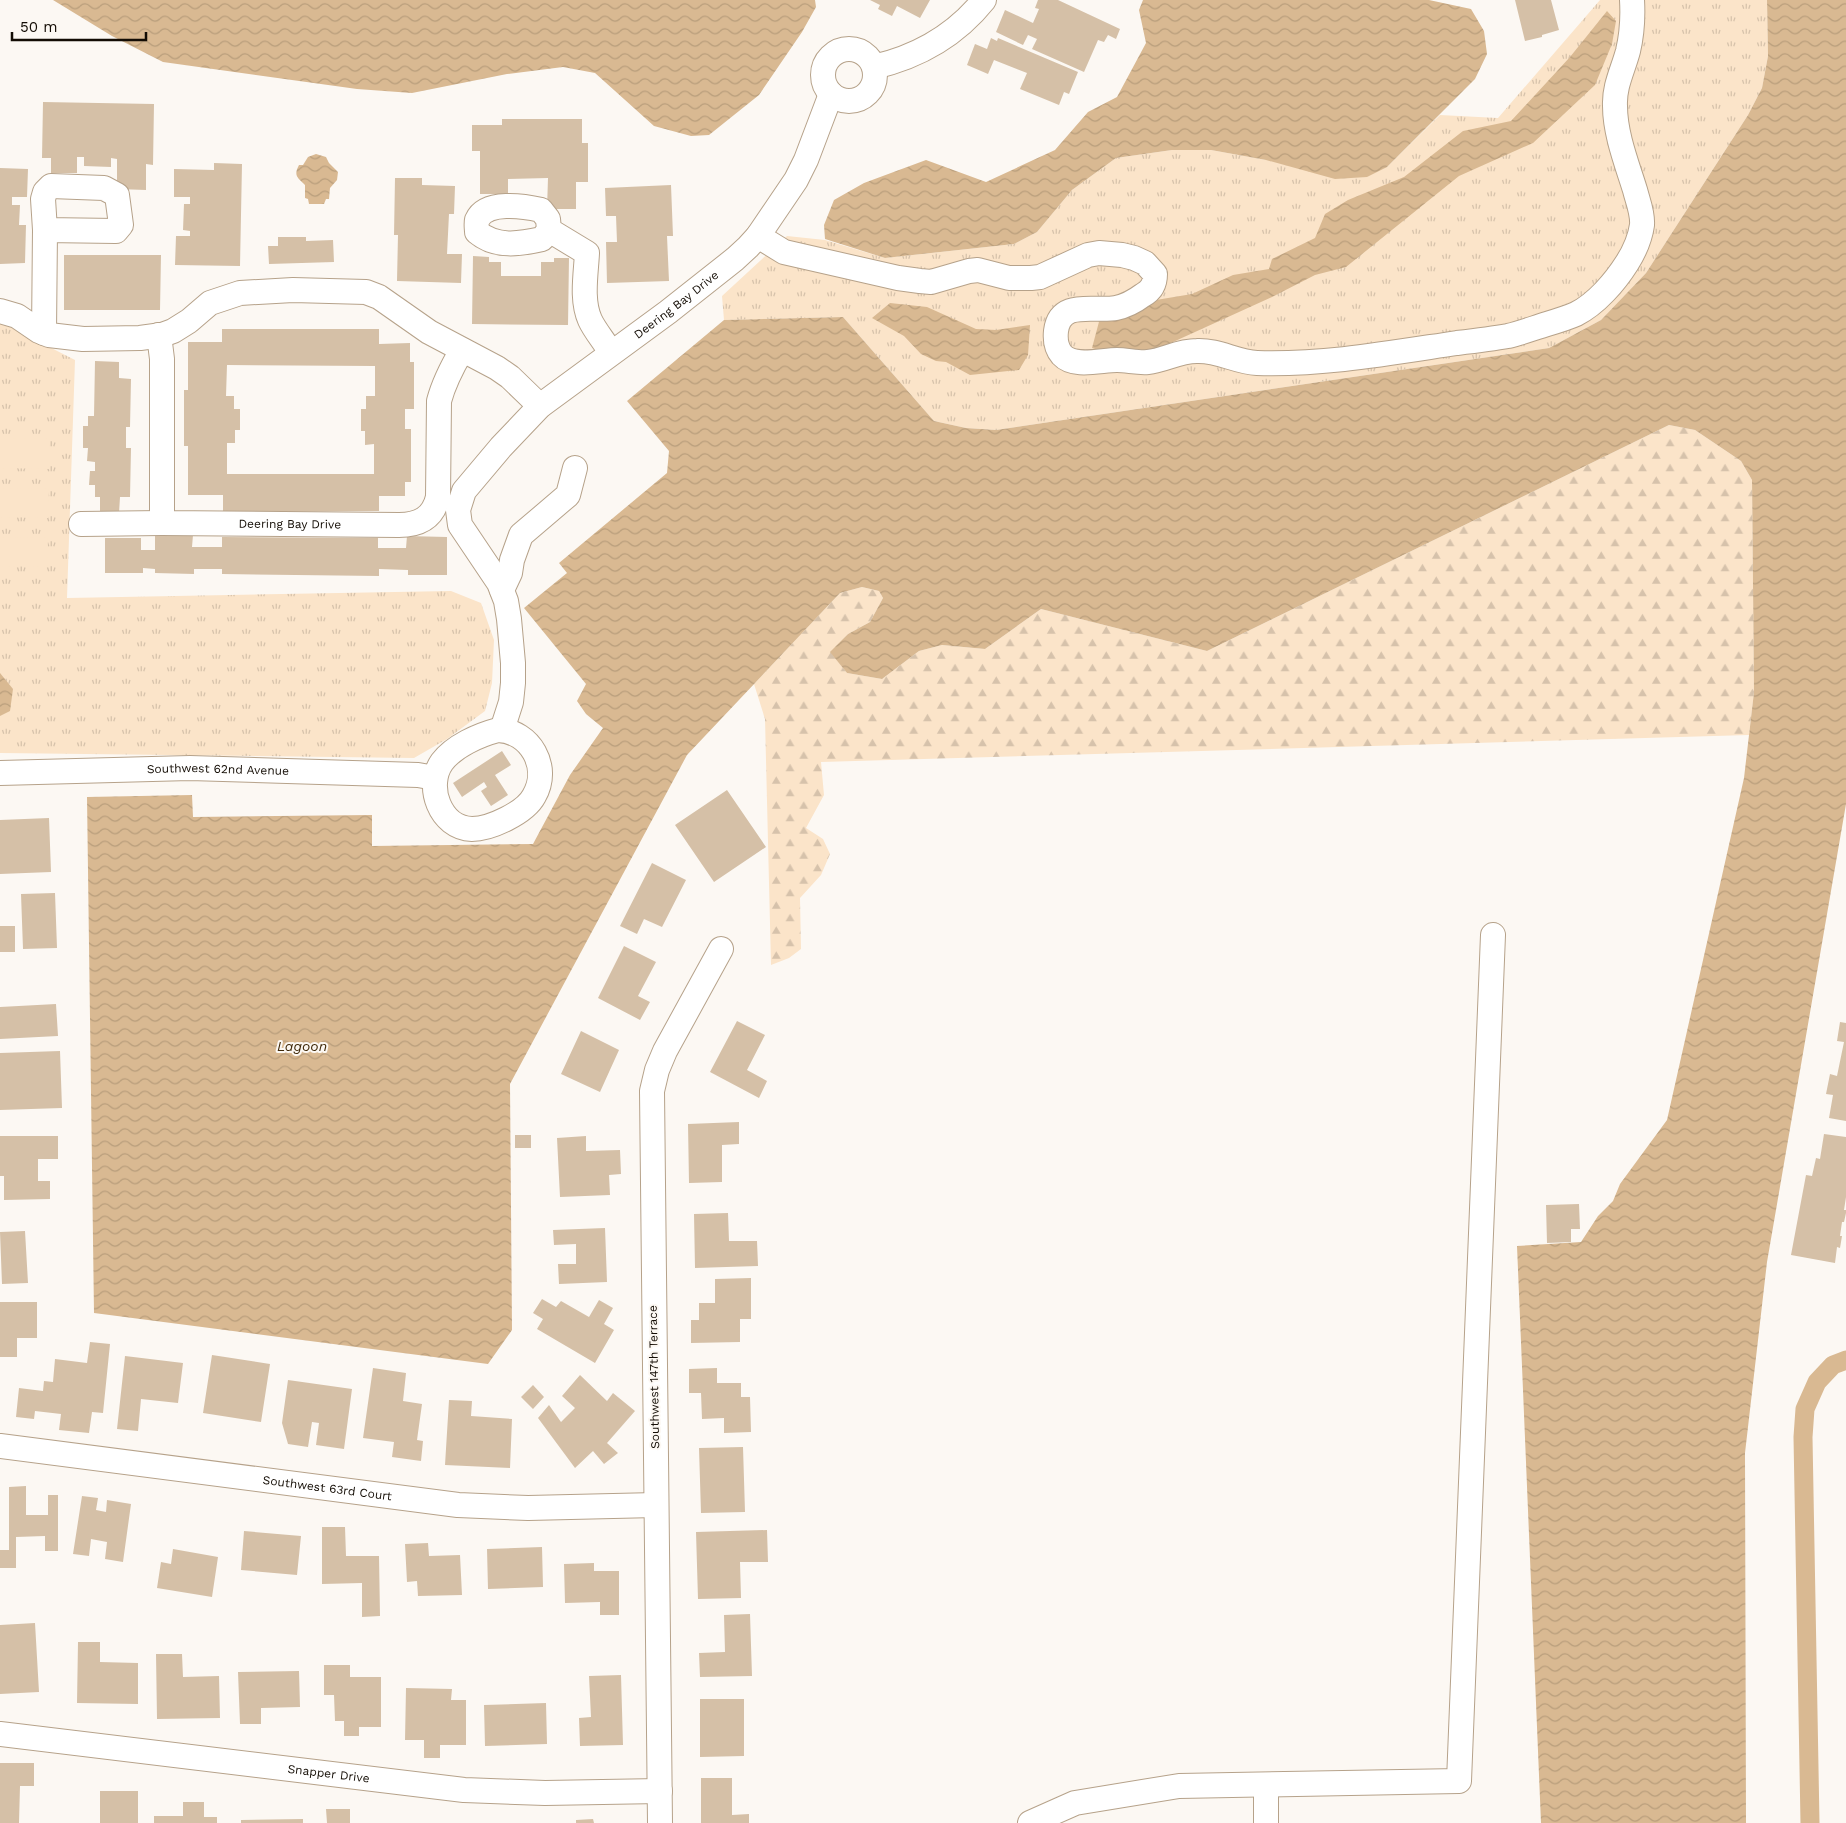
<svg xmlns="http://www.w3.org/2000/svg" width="1846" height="1823" viewBox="0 0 1846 1823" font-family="'Work Sans',sans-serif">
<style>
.grass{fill:url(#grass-tufts)}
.forest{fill:url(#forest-firs)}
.pitch{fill:#fbe4c9}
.water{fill:url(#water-waves)}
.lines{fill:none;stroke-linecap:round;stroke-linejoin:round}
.canal{stroke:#d9b992;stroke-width:19}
.building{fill:#d5c0a7;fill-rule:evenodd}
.minor-casing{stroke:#b6a28a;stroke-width:26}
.minor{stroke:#fff;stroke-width:24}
.labels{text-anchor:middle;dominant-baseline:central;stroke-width:4;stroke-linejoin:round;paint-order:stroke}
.street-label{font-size:12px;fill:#130c04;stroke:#fcf8f3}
.water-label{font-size:14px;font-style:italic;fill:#3e2707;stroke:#fcf8f3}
</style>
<defs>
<pattern id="grass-tufts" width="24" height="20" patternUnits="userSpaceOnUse" patternTransform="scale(1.25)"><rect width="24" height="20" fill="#fbe4c9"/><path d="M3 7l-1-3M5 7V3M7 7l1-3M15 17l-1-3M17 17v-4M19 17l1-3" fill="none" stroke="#d6c2ab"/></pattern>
<pattern id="forest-firs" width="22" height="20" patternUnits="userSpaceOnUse" patternTransform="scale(1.25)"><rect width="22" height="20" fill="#fbe4c9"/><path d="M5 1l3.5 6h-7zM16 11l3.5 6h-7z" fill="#d6c2ab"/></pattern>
<pattern id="water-waves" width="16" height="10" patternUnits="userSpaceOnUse" patternTransform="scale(1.25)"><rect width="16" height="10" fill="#d9b992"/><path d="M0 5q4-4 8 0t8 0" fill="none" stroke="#b99e7c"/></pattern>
</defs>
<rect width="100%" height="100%" fill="#fcf8f3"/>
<path class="grass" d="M1600,0h167l1,56 -6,32 -14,27 -102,158 -45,47 -52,28 -553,82 -30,-2 -32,-7 -91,-104 -119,3 -2,-24 65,-60 38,4 60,18 129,-14 23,-12 35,-42 44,-32 56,-8h39l55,10 121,7 53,-52 58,3z
M0,322l75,38 -8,238 384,-7 30,12 13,37 -2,43 -7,28 -38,28 -33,19 -414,-5z"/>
<path class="forest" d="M1669,425l26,5 46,31 11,19 2,212 -5,43 -928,27 3,33 -18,33 17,11 7,15 -9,21 -21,23 1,51 -12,9 -18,7 -6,-246 -11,-35 86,-91 22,-6 17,4 4,7 -13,24 -22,12 -17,18 16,21 35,6 37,-28 23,-6 43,4 56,-40 166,42z"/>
<path class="pitch" d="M0,438l50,1 -1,30 -49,-1z
M0,488l49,1 -1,29 -48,-1z
M0,537l48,1 -1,29 -47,-1z"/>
<path class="water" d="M53,0h762l1,7 -14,25 -43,63 -50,40 -18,1 -37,-10 -59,-53 -32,-6 -56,7 -95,19 -55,-4 -194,-27 -51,-26z
M1143,0h286l42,9 13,22 3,23 -12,25 -88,88 -20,10 -32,2 -69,-19 -55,-10h-39l-56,8 -44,32 -35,42 -23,12 -129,14 -60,-19 -1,-14 10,-25 30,-17 62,-23 60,22 69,-32 33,-38 29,-15 29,-54 -7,-33z
M1767,0h79v804l-79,458 -22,191 1,370h-205l-24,-577 64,-4 17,-26 15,-15 7,-17 47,-64 77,-342 10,-86 -2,-212 -11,-19 -46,-31 -26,-5 -462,226 -166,-42 -56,40 -43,-4 -23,6 -37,28 -35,-6 -17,-21 18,-18 22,-12 13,-24 -4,-7 -17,-4 -22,6 -153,162 -177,329 2,246 -24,34 -394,-51 -7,-516 105,-2 1,22 179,-2v31l161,-2 37,-69 33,-47 -17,-14 -9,-13 9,-17 -62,-76 43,-35 -8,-10 108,-90 2,-22 -42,-50 97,-81 119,-3 91,104 32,7 30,2 553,-82 52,-28 45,-47 102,-158 14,-27 6,-32z
M1607,11l9,10 -4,23 -17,41 -62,58 -74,33 -113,91 -31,8 -43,22 -121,55 -43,1 -16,-5 8,-30 50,-17 42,-7 41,-19 36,-6 3,-10 43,-21 10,-24 23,-14 56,-23 59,-46 48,-10 59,-64z
M316,154l10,3 3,6 9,9 -1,8 -7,8 -1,11h-3l-2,5h-15l-1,-5 -3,-1v-13c-7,-7 -12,-9 -6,-20h4l5,-8z
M890,303l37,4 49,22 20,1 34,-5 -2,30 -9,15 -49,5 -24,-13 -10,-1 -15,-7 -17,-18 -32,-18z
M0,673l13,16 -3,22 -10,5z"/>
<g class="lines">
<path class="canal" d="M1810,1823l-7,-386 2,-28 12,-27 16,-17 13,-5"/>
</g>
<path class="building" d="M870,0h60l-10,18 -23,-12 -5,10 -14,-7 2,-4z
M1038,0h20l62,29 -4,10 -8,-4 -4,7 -6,-2 -14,32 -52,-23 5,-10 -9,-4 -5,10 -27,-13 9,-22 28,13 6,-14 -4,-1z
M1515,0h36l8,30 -17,5v2l-17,4z
M991,38l6,3 1,-3 80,34 -9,22 -5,-2 -5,13 -39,-16 7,-16 -33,-13 -6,14 -21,-9 8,-21 12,5z
M43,102l111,2 -1,61 -7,-1v26l-29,-1v-30l-6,-1v9l-27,-1v-9h-7v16h-26v-15h-9z
M502,119h80v24h6v39h-12v27h-29l1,-31 -40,1v15h-28v-43h-8v-26h30z
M214,163l28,1 -2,102 -65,-1 1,-29h14v-5l-7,-1 1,-26h6v-7h-16v-28l40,1z
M0,168l28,1 -1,28h-15v8h8l-1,20h7l-1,38 -25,1z
M395,178h27v7l33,1 -1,28h-5l-2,40h15l-1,29 -64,-2 1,-46h-4z
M671,185l2,51h-6l2,45 -62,2 -1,-41h11l-1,-26h-10l-1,-28z
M278,237h28v4l27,-1 1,22 -65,2 -1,-18h10z
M64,255h97l-1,55h-96z
M473,256l16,1v5h12v14h40v-14h13v-4h15l-1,67 -96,-1z
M222,329h157v15l31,-1v19h4v47h-9v20h6v53h-6v14h-26v15l-156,1v-17h-35v-49h-4v-56h4v-48h34zM227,365l148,1v30h-9v13h-5v22h4v14l9,-1v30h-147v-31h8v-13h5v-21h-6v-13h-8z
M95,361l24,1v16l12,1 -1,48h-4v21h5l-1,49h-10l-1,16h-19v-16h-5v-12h-6l1,-14h5v-9l-8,-1 1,-13h-5v-22h5v-10h6z
M155,535h38l-1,12h30v-10l156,1v10h28l1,-12 40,1v38h-39v-5l-29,-1v7l-157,-2v-5h-28v5l-39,-1v-4l-12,-1v5h-38v-35h36v12h14z
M502,751l9,14 -16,10 13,20 -17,11 -10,-15 6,-4 -3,-5 -22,15 -9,-14z
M727,790l39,57 -52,35 -39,-57z
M49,818l2,54 -51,2v-54z
M652,863l34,17 -24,47 -18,-8 -7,15 -17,-8z
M55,893l2,55 -34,1 -2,-55z
M0,926h15v26h-15z
M624,946l32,16 -18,34 12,6 -10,18 -42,-22z
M56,1004l2,32 -58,3v-32z
M737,1021l28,14 -18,35 20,11 -8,17 -49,-26z
M1840,1022l6,1v98l-17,-3 4,-23 -7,-1 4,-20 7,2 7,-34 -7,-1z
M581,1031l38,19 -19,42 -39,-18z
M60,1051l2,57 -62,2v-57z
M739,1122v22l-17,1v37l-33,1 -1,-59z
M1824,1134l22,3v60l-2,13h2v3l-2,9h-2l-2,14h2l-2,12 -3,-1 -2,16 -44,-8 15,-80 6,1 4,-18 4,1z
M515,1135h16v13h-16z
M0,1136h58v23h-20v22h12v18l-46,1v-24h-4z
M586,1136v15l34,-1 1,24 -12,1 1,20 -50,2 -3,-59z
M1579,1204l1,25h-9v13l-24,1 -1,-38z
M728,1213l1,28h28l1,25 -63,2 -1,-54z
M605,1228l2,54 -48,2 -1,-20h18v-20l-22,1 -1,-15z
M25,1231l3,52 -26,1 -2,-52z
M751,1278v41h-11v23l-49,1v-23h8v-17h16v-24z
M542,1299l14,8 5,-6 28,16 10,-17 14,8 -9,16 10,6 -19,33 -58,-34 6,-10 -10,-6z
M0,1302h37v36h-20v19h-17z
M90,1342l20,2 -7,69 -11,-1 -3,21 -30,-3 2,-16 -26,-3 -1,8 -18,-2 3,-29 24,3 1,-10 9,1 2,-23 32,4z
M212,1355l58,9 -9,58 -58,-9z
M125,1356l58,7 -5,40 -37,-4 -3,32 -21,-2z
M373,1368l33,5 -3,28 19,3 -5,36 6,1 -2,20 -29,-4 2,-15 -31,-4z
M717,1368v15h24v14h9l1,35 -27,1v-15l-22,1 -1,-26h-12v-24z
M580,1375l27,26 6,-8 22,18 -28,32 11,10 -14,11 -11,-13 -18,17 -37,-50 11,-13 12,17 14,-14 -13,-12z
M288,1380l64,9 -8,60 -28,-4 3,-22 -7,-1 -4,25 -20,-3 -6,-21z
M533,1385l11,12 -11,12 -12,-12z
M449,1400l23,1 -1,15 41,3 -2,49 -65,-3z
M743,1447l2,65 -44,1 -2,-65z
M26,1486v29h22v-20h10v56h-13v-15l-29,1v31h-16v-18h9v-63z
M82,1496l16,2 -2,12 10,2 1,-12 24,4 -8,58 -18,-3 2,-17 -16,-3 -2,17 -16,-2z
M322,1527h23l1,29h33l1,60 -18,1v-34l-40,1z
M767,1530l1,32h-28l1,36 -43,1 -2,-67z
M244,1531l57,5 -4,39 -56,-5z
M428,1543l1,13 31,-1 2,40 -44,1 -1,-15 -10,1 -2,-38z
M542,1547l1,40 -55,2 -1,-40z
M173,1549l45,8 -6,40 -55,-9 4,-26 10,2z
M594,1563v8h25v44h-19v-13l-35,1 -1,-39z
M750,1614l2,62 -52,1 -1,-24 26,-1 -1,-37z
M35,1623l4,69 -39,2v-69z
M78,1642h22v20l38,1v41l-61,-1z
M156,1654h26l1,23 36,-1 1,42 -63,1z
M324,1665h26v12h31v50h-22v9h-15v-15h-9l-1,-26h-10z
M299,1671l1,36 -39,1v16h-21l-2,-52z
M621,1675l2,70 -43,1 -1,-28 12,-1 -2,-41z
M406,1688l46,1 -1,11h15v45h-26v13h-16v-18h-19z
M700,1699h44v57l-44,1z
M546,1703l1,41 -62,2 -1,-41z
M0,1763h34v23h-14l-1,37h-19z
M701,1778h31v37l17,-1v9h-48z
M100,1791h38v32h-38z
M183,1802h21v15h13v6h-63v-7h29z
M326,1809h24v14h-23z
M303,1819v4h-62v-3z
M593,1819l1,4h-18v-3z"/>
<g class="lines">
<g class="minor-casing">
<g id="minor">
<circle cx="849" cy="75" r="26"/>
<path d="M874,67c43,-10 82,-32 110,-67"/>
<path d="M549,230l-7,9c-22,5 -46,9 -65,-7 0,-3 -1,-8 0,-12 9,-20 47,-14 64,-10l7,9 1,11 38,23c-1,21 -6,47 3,67 5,11 15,22 21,33"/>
<path d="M758,236l26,16 114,26 22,3 11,1 38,-11 9,-1 31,8h22l9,-1 48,-22 11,-2 23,2 12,3 11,5 10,11c0,10 -3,16 -12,21 -8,6 -17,11 -27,13 -22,4 -56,-9 -60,23 -1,9 0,17 6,24 12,13 39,5 55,5 10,0 21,3 31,2 17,-2 30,-11 49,-11 21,-1 39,11 60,12 68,2 133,-10 200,-20 17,-2 34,-4 51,-7 13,-3 26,-8 39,-12 10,-3 20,-6 29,-10 20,-10 39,-32 51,-51 7,-11 13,-24 15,-38 1,-12 -4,-23 -7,-35 -8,-26 -20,-56 -20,-84 -1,-20 8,-36 13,-55 4,-17 5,-34 4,-51"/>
<path d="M0,311l17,5 22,15 10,4 34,4 57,-1 22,-3 11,-4 16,-10 21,-18 30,-10 53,-3 73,2 13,5 50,35 68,36 13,9 30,29"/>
<path d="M44,333l1,-103 -2,-31 2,-7 6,-6 53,2 13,7 4,30 -5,6 -71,-1"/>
<path id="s1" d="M159,335l3,24v164l237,2c20,0 34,-7 39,-28l1,-96c5,-19 13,-34 23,-51"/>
<path d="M81,524l81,-1"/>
<path d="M502,590l8,-17 2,-13 9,-25 47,-40 7,-27"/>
<path d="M498,730c32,1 53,37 36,66 -9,17 -44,33 -62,33 -32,-1 -47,-43 -30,-67 12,-16 37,-27 56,-32z"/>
<path id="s2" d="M502,730l9,-28 2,-19v-20l-4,-44 -3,-18 -7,-18 -39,-58 -2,-15 6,-19 37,-44 39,-41 128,-94 67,-53 13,-12 10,-11 38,-56 10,-20 25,-66"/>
<path id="s3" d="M0,773l190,-5 228,7 17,3"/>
<path id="s4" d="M0,1446l458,59 70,3 128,-3"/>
<path id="s5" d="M0,1734l464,56 81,3 115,-2"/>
<path d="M1266,1785v38"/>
<path d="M660,1823l-8,-732 5,-21 8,-19 56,-102"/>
<path d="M1030,1823l45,-20 104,-17 280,-5 34,-846"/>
</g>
</g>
<use href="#minor" class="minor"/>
</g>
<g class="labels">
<g class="street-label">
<text stroke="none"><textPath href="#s2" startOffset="539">Deering Bay Drive</textPath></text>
<text stroke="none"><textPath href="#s1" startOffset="316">Deering Bay Drive</textPath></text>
<text stroke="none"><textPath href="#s3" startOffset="218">Southwest 62nd Avenue</textPath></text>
<text transform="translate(654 1377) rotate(-91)">Southwest 147th Terrace</text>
<text stroke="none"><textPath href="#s4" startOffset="330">Southwest 63rd Court</textPath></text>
<text stroke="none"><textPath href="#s5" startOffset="331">Snapper Drive</textPath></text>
</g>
<g class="water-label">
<text x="302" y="1046">Lagoon</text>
</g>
</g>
<path d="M12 32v8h134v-8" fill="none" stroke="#130c04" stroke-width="2.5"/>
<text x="20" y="32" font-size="15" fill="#130c04" stroke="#fcf8f3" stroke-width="4" paint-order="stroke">50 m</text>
</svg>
